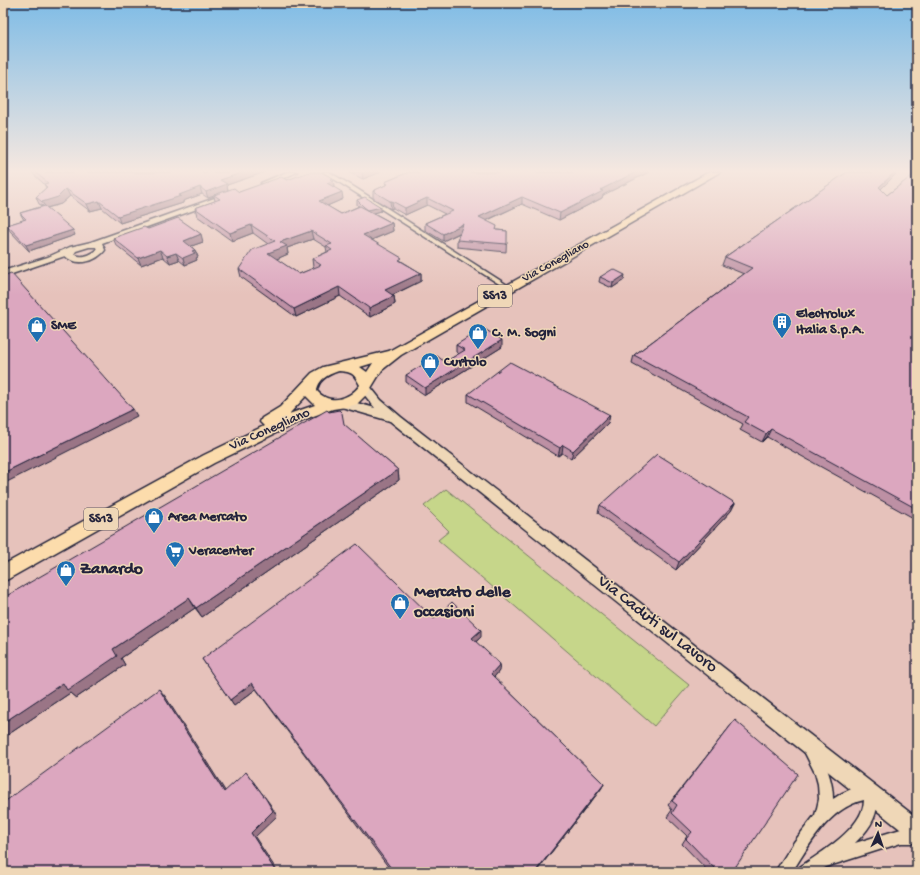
<svg xmlns="http://www.w3.org/2000/svg" width="920" height="875" viewBox="0 0 920 875" font-family="'Gochi Hand',sans-serif">
<style>
.built{fill:#e6c2bb}
.green{fill:#c6d68a;stroke:#747c62}
.lines{fill:none;stroke-linecap:round;stroke-linejoin:round}
.minor-casing{stroke:#22223b;stroke-width:3}
.tertiary-casing{stroke:#22223b;stroke-width:3}
.primary-casing{stroke:#22223b;stroke-width:3}
.minor{fill:#efd7b7;fill-rule:evenodd}
.tertiary{fill:#efd7b7;fill-rule:evenodd}
.primary{fill:#fcdcac;fill-rule:evenodd}
.wall{fill:#bd90a4;stroke:#22223b;fill-rule:evenodd}
.shaded-wall{fill:#9a7586;stroke:#22223b}
.building{fill:#dca7bf;stroke:#22223b;fill-rule:evenodd}
.labels{text-anchor:middle;dominant-baseline:central;stroke-width:3;stroke-linejoin:round;paint-order:stroke}
.far-street-label{font-size:12px;fill:#22223b;stroke:#efd7b7}
.shield{fill:#efd7b7;stroke:#605860;stroke-width:1}
.shield-label{font-size:13px;font-weight:bold;fill:#22223b}
.poi-label{font-size:14px;font-weight:bold;fill:#22223b;stroke:#efd7b7;text-anchor:start}
.street-label{font-size:14px;fill:#22223b;stroke:#efd7b7}
.near-poi-label{font-size:17px;font-weight:bold;fill:#22223b;stroke:#efd7b7;text-anchor:start}
.near-street-label{font-size:17px;fill:#22223b;stroke:#efd7b7}
</style>
<rect width="100%" height="100%" fill="#ebcdb9"/>
<filter id="ink" filterUnits="userSpaceOnUse"><feTurbulence type="fractalNoise" baseFrequency=".025" numOctaves="2"/><feDisplacementMap in="SourceGraphic" scale="8" xChannelSelector="R" yChannelSelector="G"/><feConvolveMatrix kernelMatrix="1 2 1 2 8 2 1 2 1" color-interpolation-filters="sRGB"/></filter>
<g filter="url(#ink)">
<path class="built" d="M6,172h911v700h-914v-699z"/>
<path class="green" d="M446,489l243,196 -35,41 -216,-186 11,-9 -25,-25z"/>
<g class="lines">
<g class="minor-casing">
<path id="minor" d="M323,172h6l25,15 158,101 -1,1h-4z
M812,746l5,2c9,17 16,32 16,51 10,-7 29,-17 41,-12 9,23 -3,41 -19,56l46,-14h16v14h-16l-75,24 -8,5h-21l3,-5c20,-14 64,-39 64,-67 -35,8 -54,44 -72,72h-17l19,-30 21,-27 2,-7 2,-9 -1,-15 -3,-11 -10,-20 2,-5z"/>
</g>
<g class="tertiary-casing">
<path id="tertiary" d="M287,172h10l-29,13h-3l-4,-2z
M226,194h6l1,2 -131,47 3,7c-9,12 -28,17 -40,6l-62,21v-6l45,-14 22,-10 21,-5zM89,247h7l1,3c-7,5 -15,9 -23,4l2,-3z
M365,384l4,1 12,15 20,17 516,401v22l-7,-3 -520,-416 -52,-15 -2,-3 2,-3 4,-1 33,9 -16,-20 2,-3z"/>
</g>
<g class="primary-casing">
<path id="primary" d="M709,172h11l-319,183 -19,15 -14,23 -11,11 -11,3 -13,2 -28,10 -91,44 -211,119v-17l201,-110 60,-29 -4,-4 2,-4 18,-11 32,-34 11,-6 66,-16zM373,363l-6,9 -7,-5zM339,371c14,1 15,3 21,14 -11,15 -31,20 -43,6 1,-12 12,-17 22,-20zM306,396l9,9 -26,9 1,-1z"/>
</g>
<use href="#minor" class="minor"/>
<use href="#tertiary" class="tertiary"/>
<use href="#primary" class="primary"/>
</g>
<path class="wall" d="M31,172h234l-38,13 1,5 11,2 48,-12 47,6h-1v1l10,12 -16,7 14,8 18,-8 -2,-1v-5l24,11 -7,2 18,10 1,8 -21,9 31,22 18,11v8l-28,14 1,1 1,8 -25,13 -30,-21 -44,21 -55,-40 -2,-8 29,-25 -15,-11 -21,8 -35,-25 -2,-8 20,-7 -1,-5 -6,2 -6,-4 -19,7v2l-63,20 -18,-15 -12,3 -20,-15 -9,8 -14,4 28,27 -46,16 -19,-20 -3,-6 17,-5 -4,-7 23,-7 -4,-2 -3,-7 10,-9 -2,-4zM313,239l13,8 1,5 -15,7 1,8 1,1 -15,6 -23,-15 12,-5 -1,-6z
M348,172h33l-18,7z
M409,172h240l-46,23 -1,3 -43,22 -37,-16 -36,17 11,9 10,1 -1,21 -49,-5v-7l3,-7 -17,8 -18,-11v-7l20,-9 -18,-9 -22,10 -12,-7 -2,1 -18,-11v-7l13,-6 -1,-3z
M847,172h51l-17,17 6,6 30,-23v348l-150,-83 -5,5 -22,-12 3,-6 -111,-61 2,-8 110,-81 -22,-9 3,-8z
M148,229l55,13 -12,4 4,4 3,7 -2,1 1,2 -12,5 -6,-5 -9,3 -7,-6 -22,8 -25,-20 -3,-7z
M600,277l24,3 -12,8 -13,-6z
M456,345l46,2 -77,48 -19,-13v-7l39,-13 14,-8 -3,-2z
M468,394l142,21 -2,8 -37,36 -9,-6 -4,3 -90,-54z
M344,425l54,45 1,10 -197,137 -7,-9 -74,50 4,7 -49,33 -6,-5 -67,45v-140z
M735,503l-4,8 -55,59 -78,-57 2,-8z
M434,619l47,18 -5,5 23,29 -5,6 110,107 -3,5 -65,83h-144l-136,-183 -22,17 -32,-47z
M735,720l-3,152h-23l-27,-28 5,-8 -20,-19 5,-7 -4,-5z"/>
<path class="shaded-wall" d="M244,172h21l-38,13 1,6 -14,4v1l-6,2 -2,-6 14,-12z
M363,172h18l-18,7 -1,-6z
M636,172h13l-46,23 -1,3 -43,22 1,-7 40,-23z
M895,172h3l-22,22 3,-7z
M333,178l1,8h-1v3l-6,-6 3,-4z
M200,187l2,7 -19,7v2l-63,20 -2,-7z
M66,189l4,7 -9,8 -15,4 -4,-6z
M342,192l1,7 -23,10 -1,-8z
M522,197v7l-44,20 1,-7z
M427,198v7l-22,10v-7z
M99,201l3,7 -12,3 -3,-7z
M390,201h2l1,7 -2,1z
M381,207v4l-14,4v-5z
M392,223l1,8 -29,12 -1,-8z
M463,224v7l-20,10v-7z
M251,225l2,8 -21,8 -2,-8z
M73,230l2,5 -46,16 -3,-6z
M311,231l2,8 -26,9 1,6 -18,8 -2,-9 12,-11z
M201,234l2,8 -17,6 -2,-7z
M160,250l3,7 -22,8 -3,-7z
M195,250l3,7 -2,1 1,2 -12,5 -2,-7 9,-7z
M176,253l3,7 -9,3 -3,-7z
M421,273v8l-35,17 -1,-8z
M625,275l-1,5 -12,8 1,-5z
M339,287l1,9 -44,21 -2,-8z
M394,296l1,8 -25,13 -1,-9z
M502,340v7l-77,48v-7z
M133,409l4,7 -134,68v-11z
M610,415l-2,8 -37,36 2,-8z
M771,429l-4,8 -5,5 4,-8z
M563,445l-1,8 -4,3 2,-8z
M398,470l1,10 -197,137 -6,-9z
M735,503l-4,8 -55,59 3,-8z
M189,598l6,10 -74,50 4,7 -49,33 -6,-5 -67,45v-15z
M481,630v7l-9,8v-7z
M500,664l-1,7 -8,10v-7z
M252,683l4,6 -22,17 -4,-6z
M159,689l6,7 64,101 -5,-5z
M246,772l24,32 7,12 -22,21 23,35h-2l-25,-39z
M604,784l-3,5 -65,83h-1z"/>
<path class="building" d="M35,172h209l-24,8 7,4 -21,8 -6,-5 -21,8 2,1 -63,20 -19,-15 -12,3 -21,-15 -8,8 -16,5 -6,-5 11,-10 -3,-3 4,-1z
M309,172h12l12,6 -3,1 2,2 -5,2 15,9 -23,9 22,13 19,-8 32,17 -29,12 39,23 -3,2 22,13 -36,17 9,6 -25,12 -30,-21 -45,22 -55,-40 13,-19 23,-9 -24,-16 -21,8 -35,-25 25,-9 -6,-4 20,-7 5,4 42,-15 6,3zM311,231l21,13 -6,2 6,4 -20,9 9,6 -22,9 -31,-21 19,-7 -7,-4z
M409,172h227l-36,18 3,1 -43,22 -38,-16 -43,20 18,9 -1,4 11,1v13l-50,-4 6,-16 -20,10 -18,-11 28,-12 -26,-13 -22,10 -13,-7h-2l-17,-10 15,-7 -3,-2z
M847,172h48l-16,15 8,8 30,-23v337l-146,-80 -5,5 -22,-12 4,-5 -114,-62 118,-87 -27,-11z
M365,197l16,10 -13,3 -4,-3 -7,-7z
M45,206l28,24 -47,15 -19,-20 19,-6 -6,-6z
M178,218l23,16 -17,7 11,9 -3,1 3,2 -12,5 -7,-5 -9,3 -7,-6 -22,8 -25,-20 31,-11 4,2z
M613,269l12,6 -12,8 -13,-6z
M11,273l122,136 -130,64v-197z
M483,328l19,12 -77,48 -19,-13 31,-19 8,6 20,-12 -9,-5z
M510,362l100,53 -37,36 -10,-6 -3,3 -92,-54z
M327,410l2,2 10,-2 3,3 2,11 54,46 -202,138 -7,-10 -76,51 4,7 -50,34 -4,-7 -60,40v-125z
M657,454l78,49 -56,59 -79,-57z
M357,544l77,75 18,-17 29,28 -9,8 28,26 -9,10 113,110 -69,88h-141l-142,-189 -22,17 -28,-41z
M159,689l65,103 22,-20 20,27 7,12 -22,22 25,39h-273v-69z
M735,720l63,54 -66,98h-14l-32,-33 6,-7 -20,-19 5,-8 -5,-4z"/>
</g>
<linearGradient id="sky" x2="0" y2="1"><stop stop-color="#7fbce6"/><stop offset="0.58" stop-color="#f6e8e0"/><stop offset="1" stop-color="#f6e8e0" stop-opacity="0"/></linearGradient>
<rect width="920" height="295" fill="url(#sky)"/>
<defs>
<g id="building-pin" transform="scale(1)"><path d="M0 17L-7.5 6A9.5 9.5 0 1 1 7.5 6Z" fill="#1f6fb2" stroke="#efd7b7"/><path d="M-4-6H4V6H1V3H-1V6H-4ZM-2.5-4.3h1.7v1.8h-1.7ZM.8-4.3h1.7v1.8H.8ZM-2.5-1h1.7V.8h-1.7ZM.8-1h1.7V.8H.8Z" fill="#fff"/></g>
<g id="shop-pin" transform="scale(1)"><path d="M0 17L-7.5 6A9.5 9.5 0 1 1 7.5 6Z" fill="#1f6fb2" stroke="#efd7b7"/><path d="M-5-2.5h2.3a2.7 3.5 0 0 1 5.4 0H5L5.5 6h-11ZM-1.5-2.5h3a1.5 2.3 0 0 0-3 0Z" fill="#fff"/></g>
<g id="supermarket-pin" transform="scale(1)"><path d="M0 17L-7.5 6A9.5 9.5 0 1 1 7.5 6Z" fill="#1f6fb2" stroke="#efd7b7"/><path d="M-6-5.5h2.5l.6 2H6L4.5 2H-2.5L-4.4-4H-6ZM-1.5 3.2a1.3 1.3 0 1 0 .1 0ZM3 3.2a1.3 1.3 0 1 0 .1 0Z" fill="#fff"/></g>
</defs>
<g fill-rule="evenodd">
<use href="#building-pin" x="782" y="322"/>
<use href="#shop-pin" x="37" y="326"/>
<use href="#shop-pin" x="478" y="333"/>
<use href="#shop-pin" x="430" y="362"/>
<use href="#shop-pin" x="154" y="517"/>
<use href="#supermarket-pin" x="175" y="551"/>
<use href="#shop-pin" x="66" y="570"/>
<use href="#shop-pin" x="400" y="603"/>
</g>
<g class="labels">
<g class="far-street-label">
<text transform="translate(556 262) rotate(-29)">Via Conegliano</text>
</g>
<g class="shield">
<rect x="478" y="285" width="34" height="22" rx="3"/>
<rect x="84" y="508" width="34" height="22" rx="3"/>
</g>
<g class="shield-label">
<text x="495" y="296">SS13</text>
<text x="101" y="519">SS13</text>
</g>
<g class="poi-label">
<text x="796" y="314">Electrolux<tspan x="796" dy="16">Italia S.p.A.</tspan></text>
<text x="51" y="326">SME</text>
<text x="492" y="333">C. M. Sogni</text>
<text x="444" y="362">Curtolo</text>
<text x="168" y="517">Area Mercato</text>
<text x="189" y="551">Veracenter</text>
</g>
<g class="street-label">
<text transform="translate(270 430) rotate(-24)">Via Conegliano</text>
</g>
<g class="near-poi-label">
<text x="80" y="570">Zanardo</text>
<text x="414" y="593">Mercato delle<tspan x="414" dy="20">occasioni</tspan></text>
</g>
<g class="near-street-label">
<text transform="translate(657 625) rotate(38)">Via Caduti sul Lavoro</text>
</g>
</g>
<rect width="920" height="875" fill="none" stroke="#efd7b7" stroke-width="16"/>
<rect x="8" y="8" width="904" height="859" fill="none" stroke="#22223b" stroke-width="1.5" filter="url(#ink)"/>
<g transform="translate(878 833) rotate(3)" stroke="#efd7b7" stroke-width="3" paint-order="stroke">
<path d="M0-3L7 15L0 10L-7 15Z" fill="#22223b"/>
<text y="-6" font-size="11" font-weight="bold" text-anchor="middle" fill="#22223b">N</text>
</g>
</svg>
